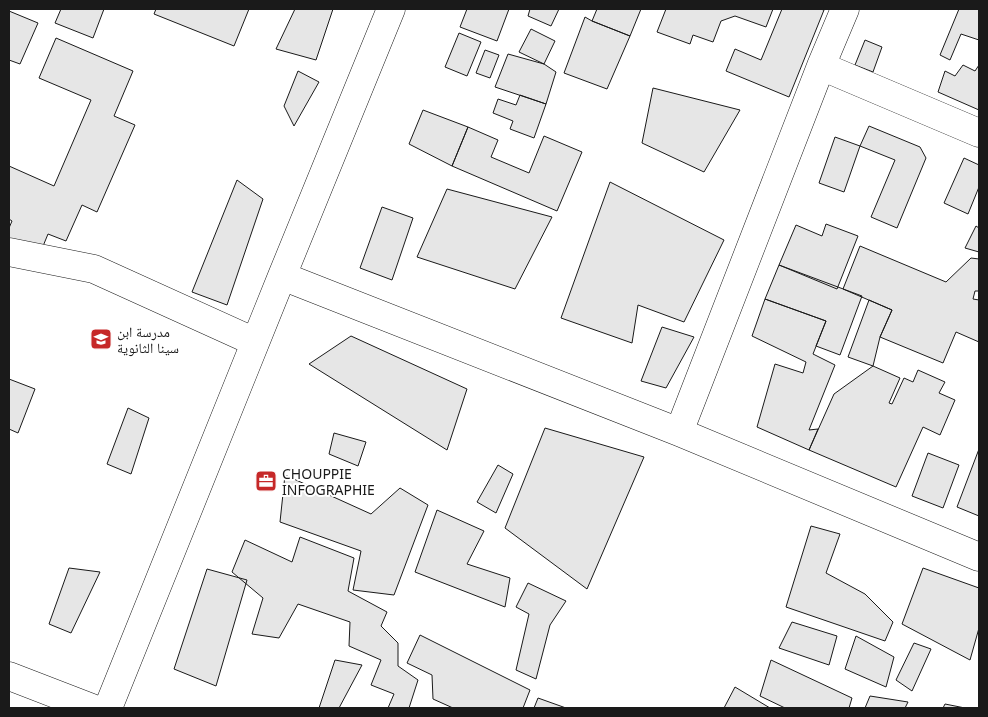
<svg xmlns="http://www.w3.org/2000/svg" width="988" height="717" viewBox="0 0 988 717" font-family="'Noto Sans','Noto Naskh Arabic',sans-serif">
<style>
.building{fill:#e6e6e6;stroke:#1a1a1a}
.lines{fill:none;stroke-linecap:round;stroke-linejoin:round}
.minor-casing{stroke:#1a1a1a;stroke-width:29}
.minor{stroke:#fff;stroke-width:28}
.labels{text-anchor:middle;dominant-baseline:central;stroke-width:4;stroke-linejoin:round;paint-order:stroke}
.poi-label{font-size:14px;fill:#1a1a1a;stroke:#fff;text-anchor:start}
</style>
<rect width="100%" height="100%" fill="#fff"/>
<path class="building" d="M61,9h43l-11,29 -38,-15z
M156,9h93l-15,37 -80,-32z
M295,9h38l-17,51 -40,-11z
M467,9h42l-12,32 -37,-14z
M530,9h29l-8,17 -23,-10z
M597,9h44l-11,27 -38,-15z
M666,9h107l-7,18 -31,-11 -14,5 -8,21 -20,-7 -3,9 -33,-12z
M782,9h38l4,1 -35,87 -63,-26 9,-22 26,11z
M959,9h20v31l-18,-6 -11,26 -10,-5z
M9,11l29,12 -18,41 -11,-4z
M585,17l7,4 38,15 -23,53 -43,-16z
M531,29l24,12 -11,23 -25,-12z
M459,33l22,9 -14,34 -22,-9z
M56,38l77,33 -19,45 21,9 -38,87 -15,-7 -16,36 -18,-7 -7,17 -32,-13v-10l3,-7 -3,-2v-53l45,20 37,-86 -52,-22z
M865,40l17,7 -9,25 -18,-7z
M485,50l14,5 -9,23 -14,-5z
M508,54l36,10 12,8 -10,32 -51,-17z
M963,65l12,6 4,-6v45l-41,-18 7,-21 10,5z
M298,71l21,11 -25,44 -10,-20z
M653,88l87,22 -36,62 -62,-29z
M520,95l26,9 -12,34 -24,-9 3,-8 -20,-8 5,-14 18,6z
M423,110l45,17 -16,39 -43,-22z
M869,126l51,21 6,11 -29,70 -26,-11 24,-57 -35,-14z
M468,127l30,13 -7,17 38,16 15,-37 38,16 -25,59 -105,-45z
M835,137l25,9 -16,46 -25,-9z
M964,158l15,7v22l-11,27 -24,-11z
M237,180l26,19 -36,106 -35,-13z
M610,182l114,58 -40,82 -46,-17 -6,38 -71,-25z
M447,189l105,28 -37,72 -98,-32z
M382,207l31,11 -21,62 -32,-12z
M826,224l32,12 -21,53 -58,-24 17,-40 26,11z
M976,226l3,2v24l-14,-4z
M860,246l86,36 25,-24 8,1v32h-4l-2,8 6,1v42l-23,-10 -13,31 -63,-26 12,-27 -49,-21z
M779,265l83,31 -22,59 -24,-9 10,-25 -61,-22z
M765,299l61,22 -13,33 22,11 -26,65 9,-1 -9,21 -52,-23 18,-63 28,9 3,-11 -54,-26z
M869,300l23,10 -12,27 -7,29 -25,-9z
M662,327l32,10 -28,51 -25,-7z
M351,336l116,53 -20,61 -138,-86z
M873,366l27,12 -11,25 3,1 12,-26 9,4 5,-12 27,12 -6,11 16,7 -15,35 -17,-8 -27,60 -87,-37 25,-56z
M9,379l26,10 -17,44 -9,-4z
M128,408l21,10 -18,56 -24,-10z
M545,428l99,29 -57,132 -82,-61z
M334,433l32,9 -8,24 -29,-12z
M979,449v67l-22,-9z
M928,453l31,12 -16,43 -31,-12z
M498,465l15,9 -17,39 -19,-11z
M285,475l86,39 29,-26 28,17 -34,90 -41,-5 8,-39 -81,-29z
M437,510l47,21 -17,33 43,14 -5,29 -90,-35z
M811,526l29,8 -14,39 39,21 28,28 -8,19 -99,-34z
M300,537l54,21 -6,33 39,21 -6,14 17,17v23l20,14 -9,28h-21l6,-14 -23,-9 10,-25 -32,-14 1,-24 -52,-18 -19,34 -27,-4 11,-36 -31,-26 13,-32 47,22z
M69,568l31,4 -29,61 -22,-9z
M923,568l56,20v40l-9,32 -68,-36z
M207,569l40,11 -31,106 -42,-17z
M528,583l38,18 -16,24 -14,54 -20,-9 13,-56 -13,-7z
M792,622l45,14 -8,29 -50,-17z
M420,635l110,55 -7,18h-70l-20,-9 -1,-24 -25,-12z
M856,636l38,21 -8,30 -41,-18z
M914,643l17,6 -19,42 -16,-11z
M335,660l27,5 -23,43h-20z
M771,660l81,38 -3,10h-64l-25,-12z
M735,687l35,21h-46z
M870,696l38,6 -3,6h-40z
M538,698l28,10h-32z
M945,704l20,4h-22z"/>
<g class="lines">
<g class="minor-casing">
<path id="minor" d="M821,66l158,67
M9,252l85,17 161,73
M282,276l397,156 300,125
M679,432l142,-366 24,-57
M9,676l83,32
M108,708l174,-432 109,-267"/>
</g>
<use href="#minor" class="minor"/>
</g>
<defs>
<g id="school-square" transform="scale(1.125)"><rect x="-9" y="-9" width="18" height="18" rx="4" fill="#c62828" stroke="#fff"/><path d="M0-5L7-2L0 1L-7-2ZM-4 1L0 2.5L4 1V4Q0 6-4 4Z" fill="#fff"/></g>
<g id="office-square" transform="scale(1.125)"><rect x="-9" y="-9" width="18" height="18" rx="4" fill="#c62828" stroke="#fff"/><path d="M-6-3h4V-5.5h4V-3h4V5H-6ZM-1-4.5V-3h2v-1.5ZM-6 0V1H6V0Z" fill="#fff"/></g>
</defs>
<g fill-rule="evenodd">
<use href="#school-square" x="101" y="339"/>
<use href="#office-square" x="266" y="481"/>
</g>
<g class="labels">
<g class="poi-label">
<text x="117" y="331">مدرسة ابن<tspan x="117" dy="16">سينا الثانوية</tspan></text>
<text x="282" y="473">CHOUPPIE<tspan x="282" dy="16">INFOGRAPHIE</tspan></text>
</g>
</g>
<rect width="988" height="717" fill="none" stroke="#1a1a1a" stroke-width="20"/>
</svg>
